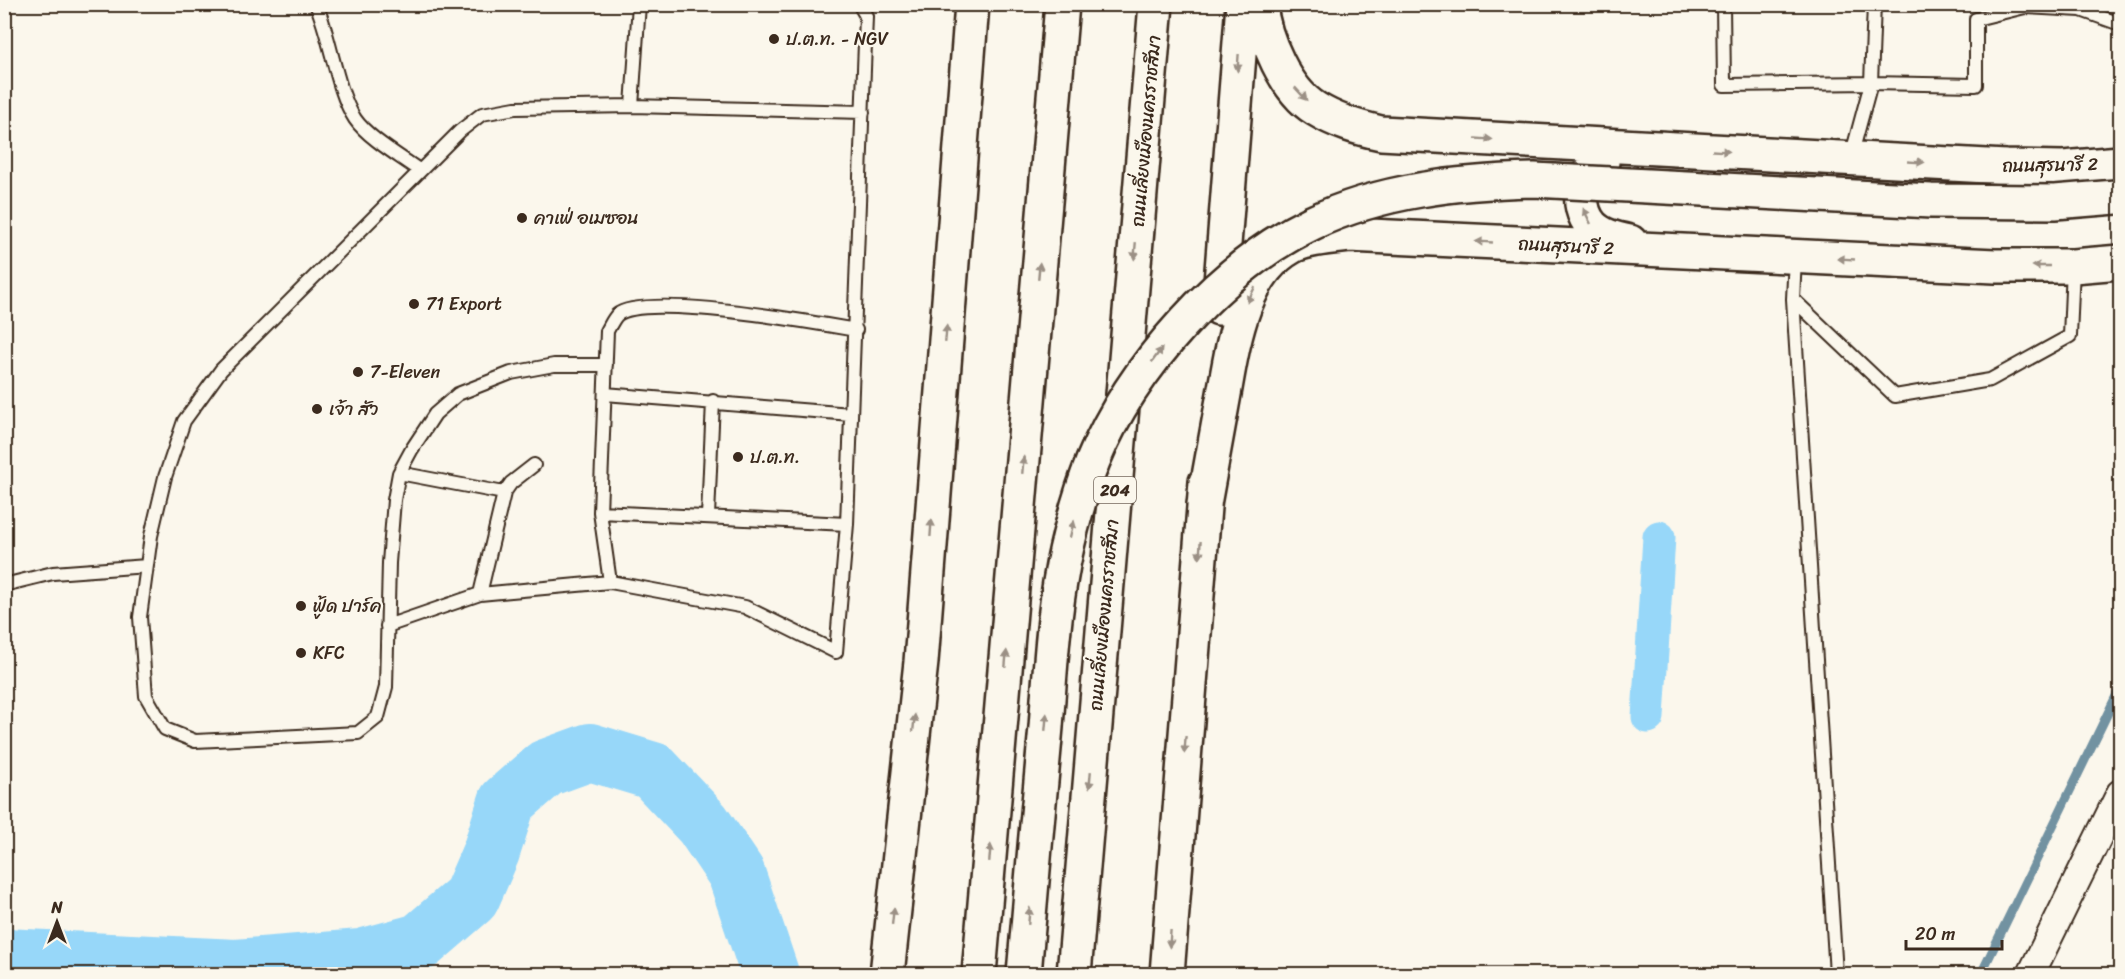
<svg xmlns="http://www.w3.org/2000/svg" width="2125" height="979" viewBox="0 0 2125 979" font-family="Sriracha,'Playpen Sans Thai',sans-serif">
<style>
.water{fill:#97d7f9;stroke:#7292a1;stroke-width:1.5}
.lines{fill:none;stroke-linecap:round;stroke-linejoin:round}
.shore{stroke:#606f76;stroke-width:1.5}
.stream{stroke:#7292a1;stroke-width:9}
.canal{stroke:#97d7f9;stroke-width:33}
.river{stroke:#97d7f9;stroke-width:58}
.service-casing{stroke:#3b2a1e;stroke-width:16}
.minor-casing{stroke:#3b2a1e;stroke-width:30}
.secondary-casing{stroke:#3b2a1e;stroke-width:38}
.trunk-casing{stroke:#3b2a1e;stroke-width:38}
.service{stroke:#fbf7ec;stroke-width:12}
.minor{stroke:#fbf7ec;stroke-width:26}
.secondary{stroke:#fbf7ec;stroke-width:33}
.trunk{stroke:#fbf7ec;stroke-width:33}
.motorway-bridge-casing{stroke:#3b2a1e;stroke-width:38;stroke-linecap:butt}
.motorway-bridge{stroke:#fbf7ec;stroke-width:33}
.oneway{fill:#9b9085}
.poi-dot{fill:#3b2a1e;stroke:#fbf7ec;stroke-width:2}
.labels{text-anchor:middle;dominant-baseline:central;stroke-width:4.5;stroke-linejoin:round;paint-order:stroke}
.shield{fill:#fbf7ec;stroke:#75685c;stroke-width:1.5}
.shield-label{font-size:16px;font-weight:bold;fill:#3b2a1e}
.poi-label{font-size:18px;fill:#3b2a1e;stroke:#fbf7ec;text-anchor:start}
.street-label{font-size:18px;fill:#3b2a1e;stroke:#fbf7ec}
</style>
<rect width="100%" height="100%" fill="#fbf7ec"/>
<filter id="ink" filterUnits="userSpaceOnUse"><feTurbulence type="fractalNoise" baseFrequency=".0167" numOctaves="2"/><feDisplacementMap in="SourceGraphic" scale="12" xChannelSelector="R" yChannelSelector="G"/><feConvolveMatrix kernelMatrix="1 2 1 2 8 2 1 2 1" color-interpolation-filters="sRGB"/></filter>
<g filter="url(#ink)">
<path class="water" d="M736,873l48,101h-29z"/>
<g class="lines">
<path class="shore" d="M761,974l-7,-35 3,-3 3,2 18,36"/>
<path class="stream" d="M1981,974l139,-286"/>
<path class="canal" d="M1648,717l11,-180"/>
<path class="river" d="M4,957l232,11 125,-10 59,-16 51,-44 20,-46 16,-50 39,-34 44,-16 63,19 50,53 33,49 34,101"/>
<g class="service-casing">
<path id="service" d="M316,4c15,34 20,86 39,115 13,19 46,38 65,52
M1723,4l1,81 147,-2 105,2v-66l49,-12 56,3 39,14
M632,106l7,-102
M1851,157l20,-74 3,-79
M1795,258l-2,41 102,97 95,-16 80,-44 3,-69
M1793,299l43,675
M606,365h-52l-43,8 -53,21 -23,20 -23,35 -13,24 -5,27 -5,63 -3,124 -8,30 -20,16 -163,8 -30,-12 -19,-33 -6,-79 11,-81 14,-59 19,-56 37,-51 239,-239 22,-17 33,-6 117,-2 231,6
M605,394l246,20
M399,473l105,20
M600,512l247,12
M708,516l5,-115
M610,582l-10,-70 7,-181c3,-5 6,-12 10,-16 26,-23 200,8 239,15
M4,585l49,-12 94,-7
M480,594l24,-101 7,-10 23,-18
M387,626l93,-32 130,-12 135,25 91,45 11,-128 19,-508 -7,-12"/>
</g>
<g class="minor-casing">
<path id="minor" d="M2031,974l89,-181"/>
</g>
<g class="secondary-casing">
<path id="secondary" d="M1260,4c3,34 26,87 56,105 21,13 42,19 65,24l625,34 57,1 57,-5
M1602,162c-22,12 -27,44 -11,63 10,11 25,14 39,17
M1219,308l24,-304
M1204,504c6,-33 12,-66 18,-99 10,-52 17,-129 69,-158 16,-9 39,-9 58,-12l646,31h78l47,-4
M887,974l34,-312 51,-658
M1167,974l39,-492"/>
</g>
<g class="trunk-casing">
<path id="trunk" d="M979,974l83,-970
M1074,974l82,-970"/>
</g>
<use href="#service" class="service"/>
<use href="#minor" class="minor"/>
<use href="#secondary" class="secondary"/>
<use href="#trunk" class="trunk"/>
<g class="motorway-bridge-casing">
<path id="motorway-bridge" d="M1024,974c7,-82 14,-165 22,-247 4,-54 7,-109 17,-162 7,-34 17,-71 30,-104 38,-93 129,-195 219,-238 69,-33 147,-41 222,-43l397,21 124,1 61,-5"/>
</g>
<use href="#motorway-bridge" class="motorway-bridge"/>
</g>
<defs><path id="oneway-solid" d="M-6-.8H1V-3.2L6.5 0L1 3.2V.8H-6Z" transform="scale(1.5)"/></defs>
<g class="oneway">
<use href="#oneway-solid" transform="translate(1238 63) rotate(94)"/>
<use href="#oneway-solid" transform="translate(1301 94) rotate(47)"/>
<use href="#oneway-solid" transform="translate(1484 139) rotate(3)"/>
<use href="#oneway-solid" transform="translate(1721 151) rotate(3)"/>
<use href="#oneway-solid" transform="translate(1916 162) rotate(3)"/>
<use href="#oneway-solid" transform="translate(1587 216) rotate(-116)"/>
<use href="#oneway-solid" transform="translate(1484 242) rotate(-177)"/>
<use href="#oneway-solid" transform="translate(1135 251) rotate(95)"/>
<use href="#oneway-solid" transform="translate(1846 259) rotate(-177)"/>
<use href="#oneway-solid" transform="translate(2041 266) rotate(-180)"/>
<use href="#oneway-solid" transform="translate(1039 271) rotate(-85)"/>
<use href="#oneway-solid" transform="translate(1251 295) rotate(116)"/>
<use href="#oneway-solid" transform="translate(946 334) rotate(-85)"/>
<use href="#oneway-solid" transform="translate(1157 355) rotate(-54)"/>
<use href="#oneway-solid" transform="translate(1023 465) rotate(-85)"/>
<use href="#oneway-solid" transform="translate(931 528) rotate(-86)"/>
<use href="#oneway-solid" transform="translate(1072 529) rotate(-76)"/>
<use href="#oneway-solid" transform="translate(1200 550) rotate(94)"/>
<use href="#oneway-solid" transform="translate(1006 659) rotate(-85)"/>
<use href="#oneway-solid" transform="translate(1046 722) rotate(-85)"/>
<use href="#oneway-solid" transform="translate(914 723) rotate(-84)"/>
<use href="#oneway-solid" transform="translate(1185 745) rotate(94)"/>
<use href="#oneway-solid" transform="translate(1090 780) rotate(95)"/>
<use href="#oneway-solid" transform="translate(990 853) rotate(-85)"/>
<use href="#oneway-solid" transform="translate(893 916) rotate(-84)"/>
<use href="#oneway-solid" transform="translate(1029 916) rotate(-85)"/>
<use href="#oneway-solid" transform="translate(1170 939) rotate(94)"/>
</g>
</g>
<g class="poi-dot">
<circle cx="774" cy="39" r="6"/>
<circle cx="522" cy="218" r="6"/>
<circle cx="414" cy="304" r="6"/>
<circle cx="358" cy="372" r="6"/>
<circle cx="317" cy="409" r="6"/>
<circle cx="738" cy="457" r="6"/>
<circle cx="301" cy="606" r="6"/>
<circle cx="301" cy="653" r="6"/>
</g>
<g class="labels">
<rect class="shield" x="1094" y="477" width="42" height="26" rx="4.5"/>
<g class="shield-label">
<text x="1115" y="490">204</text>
</g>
<g class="poi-label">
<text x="786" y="39">ป.ต.ท. - NGV</text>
<text x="534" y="218">คาเฟ่ อเมซอน</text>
<text x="426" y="304">71 Export</text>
<text x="370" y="372">7-Eleven</text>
<text x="329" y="409">เจ้า สัว</text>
<text x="750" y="457">ป.ต.ท.</text>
<text x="313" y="606">ฟู้ด ปาร์ค</text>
<text x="313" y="653">KFC</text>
</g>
<g class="street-label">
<text transform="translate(1146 131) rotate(-85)">ถนนเลี่ยงเมืองนครราชสีมา</text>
<text transform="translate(2050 165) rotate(-1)">ถนนสุรนารี 2</text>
<text transform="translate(1566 246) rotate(3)">ถนนสุรนารี 2</text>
<text transform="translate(1104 615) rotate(-85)">ถนนเลี่ยงเมืองนครราชสีมา</text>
</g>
</g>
<rect width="2125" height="979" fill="none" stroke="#fbf7ec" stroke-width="24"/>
<rect x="12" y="12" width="2101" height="955" fill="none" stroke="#3b2a1e" stroke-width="2" filter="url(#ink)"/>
<g transform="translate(57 922)" stroke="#fbf7ec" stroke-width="4.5" paint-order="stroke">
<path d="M0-4.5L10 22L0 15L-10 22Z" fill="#3b2a1e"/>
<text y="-9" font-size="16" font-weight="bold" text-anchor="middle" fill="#3b2a1e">N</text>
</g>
<path d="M1906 940v9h96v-9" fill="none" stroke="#3b2a1e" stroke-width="3"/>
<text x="1915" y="940" font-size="18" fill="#3b2a1e" stroke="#fbf7ec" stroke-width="4.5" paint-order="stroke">20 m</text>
</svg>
